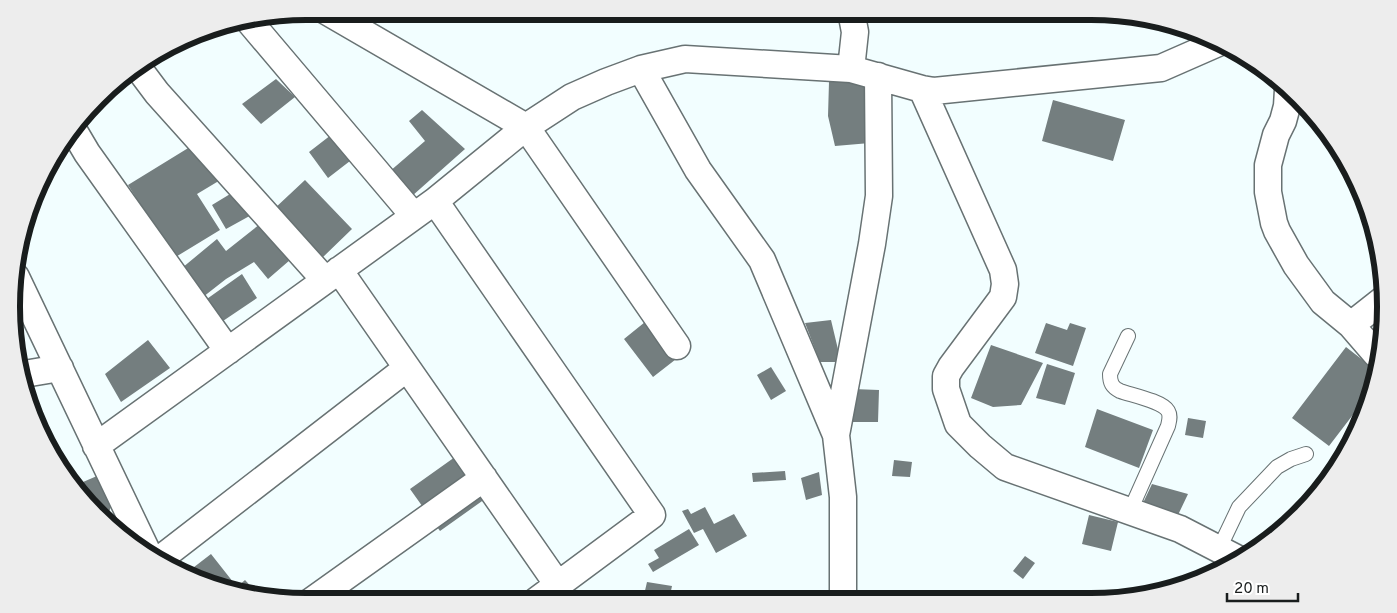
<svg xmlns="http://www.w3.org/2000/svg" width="1397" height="613" viewBox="0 0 1397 613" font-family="Overpass,sans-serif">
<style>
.building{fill:#747e7f}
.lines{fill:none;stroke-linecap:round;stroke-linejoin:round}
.lane-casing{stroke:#687273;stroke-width:16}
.street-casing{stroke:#687273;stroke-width:29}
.lane{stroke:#fff;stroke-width:14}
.street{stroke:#fff;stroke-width:26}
.rim{fill:none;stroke:#191d1d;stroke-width:6}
</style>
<rect width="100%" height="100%" fill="#f2feff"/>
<path class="building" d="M276,79l19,18 -34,27 -19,-20z
M867,81l3,62 -35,3 -7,-30 1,-34z
M1053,100l72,20 -12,41 -71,-20z
M422,110l43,39 -53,47 -23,-24 36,-31 -16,-20z
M331,135l19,26 -22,17 -19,-26z
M198,142l24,37 -25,15 23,36 -46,28 -46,-73z
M305,180l47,49 -30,29 -48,-49z
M240,188l15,25 -29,16 -14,-24z
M260,224l30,36 -22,19 -14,-17 -28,17 -23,18 -21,-29 35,-29 9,12z
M242,274l15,24 -37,25 -16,-22z
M650,318l30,38 -27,21 -29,-38z
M831,320l10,42h-21l-15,-39z
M1046,323l21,7 3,-7 16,5 -13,38 -38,-13z
M148,340l22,28 -49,34 -16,-28z
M991,345l52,18 -22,42 -28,2 -22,-9z
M1346,347l27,21 -6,33 -2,-2 -36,47 -37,-28z
M1047,364l28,9 -10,32 -29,-7z
M771,367l15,24 -15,9 -14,-25z
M853,389l26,1 -1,32h-29z
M1097,409l56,21 -14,38 -54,-21z
M1188,418l18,3 -3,17 -18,-3z
M462,452l30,42 -52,37 -30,-42z
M894,460l18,2 -2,15 -18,-1z
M785,471l1,9 -33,2 -1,-9z
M819,472l3,23 -16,5 -5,-22z
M97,476l15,27 -4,13 -5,2 -27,-33z
M1152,484l36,10 -10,21 -35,-12z
M705,507l9,17 20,-10 13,22 -31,17 -13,-24 -9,4 -12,-22 6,-2 3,5z
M1089,515l29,7 -7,29 -29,-7z
M689,529l10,16 -46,27 -5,-8 11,-6 -5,-8z
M211,554l26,33 8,-7 10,11 -61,-12 -9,-5z
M1025,556l10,7 -12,16 -10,-8z
M647,582l25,4 -3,14 -25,-5z"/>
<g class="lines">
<g class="lane-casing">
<path id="lane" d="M1128,336l-18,38c0,9 2,13 10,17 11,4 42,10 48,20 3,5 1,10 0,15l-38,85
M1219,549l20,-42 38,-40 14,-8 15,-5"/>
</g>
<g class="street-casing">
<path id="street" d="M326,11l200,116 151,219
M851,11l4,21 -4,37
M249,21l165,195
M139,69l18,24 168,187
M641,69l57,101 64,90 74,175 7,62v103
M922,89l81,181 2,14 -2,13 -52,70 -5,9v13l12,35 22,22 25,21 175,62 58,30
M1288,90l-1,16 -4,15 -7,14 -8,30v27l6,31 3,8 19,34 27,37 28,23 25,29
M74,131l13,22 141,198
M435,201l217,314 -116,86
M339,270l219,315
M16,277l130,272
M1351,325l33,-26
M24,374l36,-6
M836,435l36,-191 7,-48 -1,-120
M96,446l339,-245 91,-74 46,-30 34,-15 35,-13 44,-10 166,10 71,20 12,2 227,-23 57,-25
M160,559l247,-191
M310,602l174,-124"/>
</g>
<use href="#lane" class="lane"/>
<use href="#street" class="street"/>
</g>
<path d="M0 0H1397V613H0ZM306 20H1091A286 286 0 0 1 1377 306V307A286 286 0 0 1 1091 593H306A286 286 0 0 1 20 307V306A286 286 0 0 1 306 20Z" fill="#ededed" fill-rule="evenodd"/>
<path class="rim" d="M306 20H1091A286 286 0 0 1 1377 306V307A286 286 0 0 1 1091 593H306A286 286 0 0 1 20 307V306A286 286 0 0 1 306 20Z"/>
<path d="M1227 593v8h71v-8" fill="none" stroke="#191d1d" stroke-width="2.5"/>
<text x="1234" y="593" font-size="15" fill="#191d1d" stroke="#ffffff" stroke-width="4" paint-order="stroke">20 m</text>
</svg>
